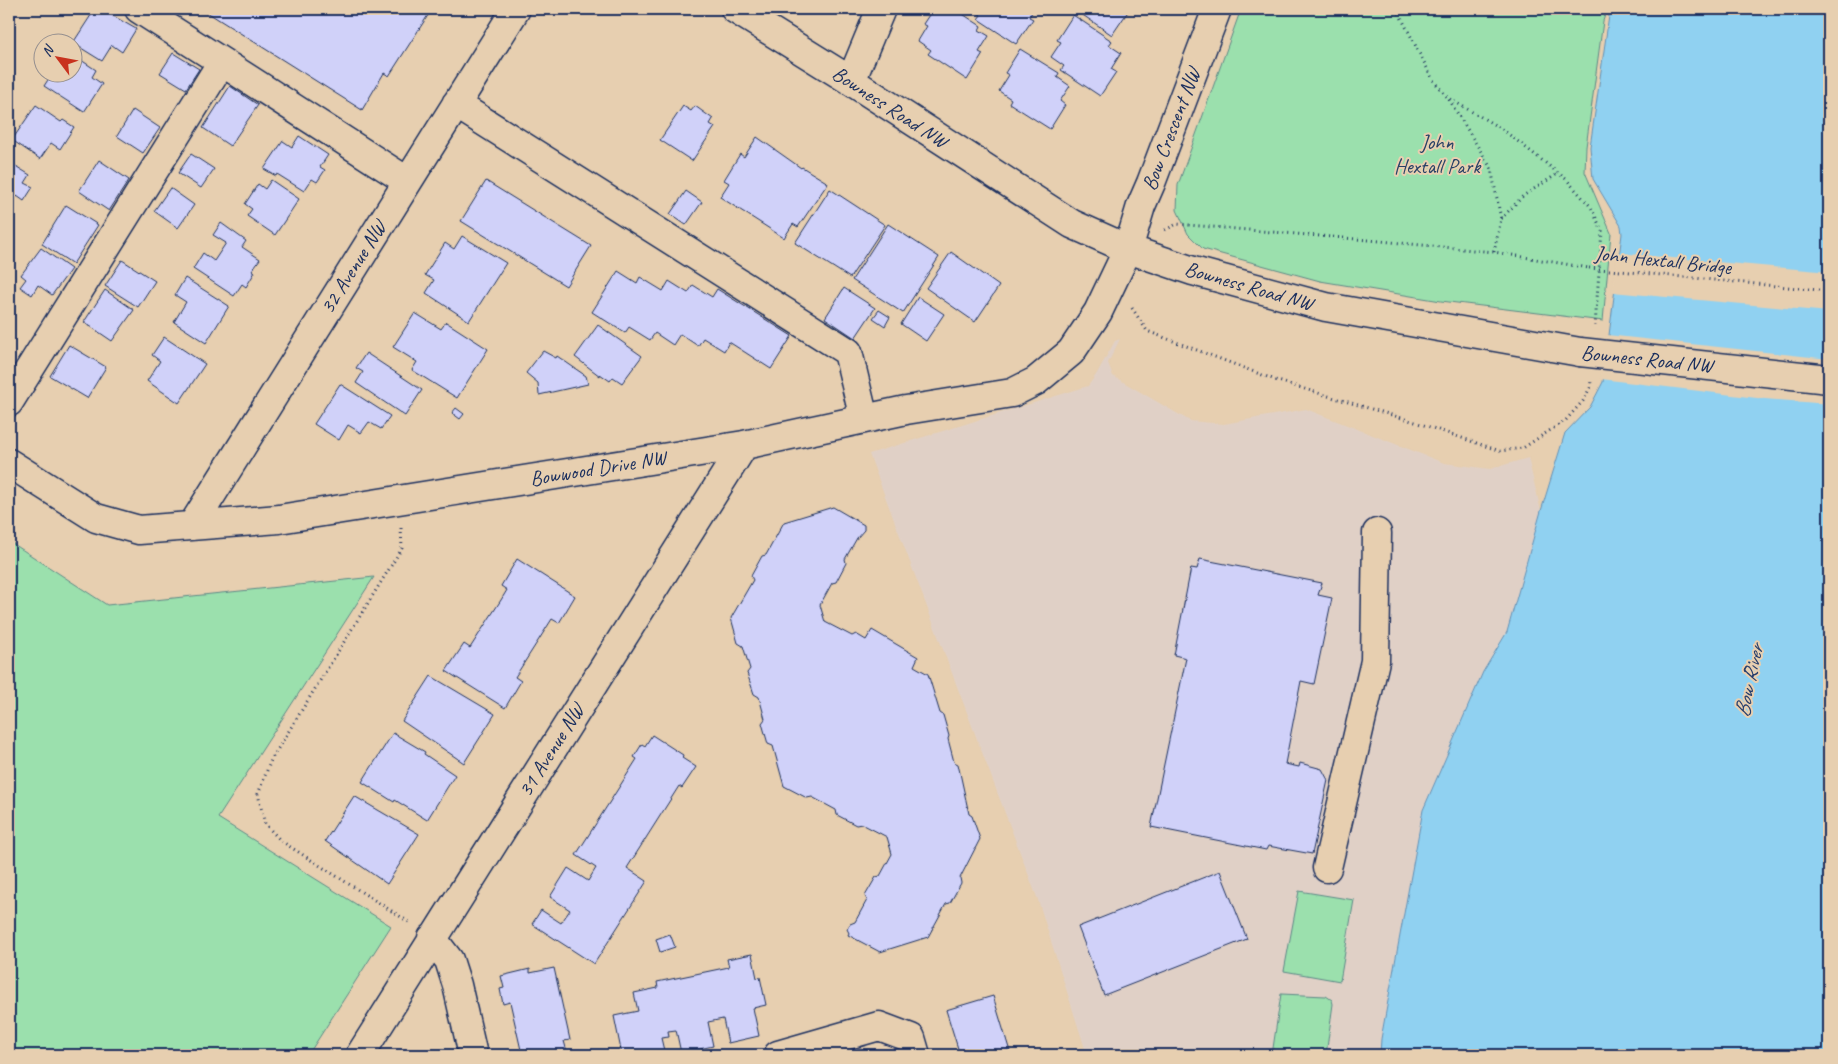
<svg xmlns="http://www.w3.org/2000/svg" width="1838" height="1064" viewBox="0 0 1838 1064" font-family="Caveat,sans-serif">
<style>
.built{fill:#e0d0c6}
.green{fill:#9be0ad;stroke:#5b8886}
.water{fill:#90d1f1;stroke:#6190b6}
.pier{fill:#e7cfb0}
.building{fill:#d0d1f9;stroke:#1b2f5e}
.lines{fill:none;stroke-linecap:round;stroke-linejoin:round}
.minor-casing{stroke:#1b2f5e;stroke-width:31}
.path{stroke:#1b2f5e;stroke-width:3;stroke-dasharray:1 4;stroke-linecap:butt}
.minor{stroke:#e7cfb0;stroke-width:28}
.minor-bridge-casing{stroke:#1b2f5e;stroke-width:31;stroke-linecap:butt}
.path-bridge{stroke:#1b2f5e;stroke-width:3;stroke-dasharray:1 4;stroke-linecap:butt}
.minor-bridge{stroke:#e7cfb0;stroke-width:28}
.labels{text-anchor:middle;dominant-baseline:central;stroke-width:4;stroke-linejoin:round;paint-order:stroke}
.street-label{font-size:21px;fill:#1b2f5e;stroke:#e7cfb0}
.park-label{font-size:21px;fill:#284166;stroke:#e7cfb0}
.water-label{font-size:22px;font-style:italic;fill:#273f6d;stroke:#e7cfb0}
</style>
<rect width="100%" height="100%" fill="#e7cfb0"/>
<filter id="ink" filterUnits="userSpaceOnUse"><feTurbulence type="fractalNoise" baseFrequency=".02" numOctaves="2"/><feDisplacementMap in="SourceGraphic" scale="10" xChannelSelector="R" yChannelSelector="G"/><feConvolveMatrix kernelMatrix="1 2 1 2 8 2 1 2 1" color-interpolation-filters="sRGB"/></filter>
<g filter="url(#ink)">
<path class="built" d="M1120,339l-12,24 5,13 77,45 34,3 82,-15 138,54 46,6 38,-11 13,53 -34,121 -24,40 -60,138 -42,229 -1,16h-293l-49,-155 -169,-446 219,-68 8,-11 19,-34z"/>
<path class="green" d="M1241,9h366l-4,12 -17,126 -1,25 26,61 -8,88 -162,-20 -121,-20 -117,-32 -15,-15 -11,-24 1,-25z
M9,541l98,64 267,-28 -156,241 173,108 -83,129h-299z
M1299,891l55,9 -14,81 -56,-10z
M1281,994l45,2 6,4 1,4 -7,51h-54z"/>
<path class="water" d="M1610,9h219v1046h-449l1,-16 42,-229 60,-138 24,-40 34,-121 24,-78 25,-26 13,-25 19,-148 -1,-8 -28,-47 -3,-32z"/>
<path class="pier" d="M1618,253l211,19v40l-217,-20z
M1607,335l222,24v45l-64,-5 -164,-20z"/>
<path class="building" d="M95,9h6l35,20 -14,23 -10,-7 -10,16 -29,-18z
M202,9h230l-43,67 -5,-3 -22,37z
M933,9h22l26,17 -2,4 10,6 -10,16 4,2 -16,26 -39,-26 3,-4 -13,-9 9,-15 -4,-2z
M970,9h64l-5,8 4,2 -17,25 -38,-25 3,-4z
M1074,9h52l3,1 -17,25z
M1073,15l39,26 -3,4 12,8 -10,16 5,3 -16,24 -39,-26 3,-4 -13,-9 10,-15 -4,-2z
M1020,49l39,24 -2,4 13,9 -10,15 5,4 -15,24 -41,-26 2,-4 -12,-8 10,-16 -4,-2z
M173,53l26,16 -13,20 -26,-16z
M72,54l24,16 -4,7 10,7 -18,28 -40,-26 9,-14h19z
M230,86l28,19 -28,41 -27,-18z
M36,105l25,17 2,-2 11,7 -14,22 -9,-6 -11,16 -28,-19z
M683,106l8,5 4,-5 18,13 -3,5 5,3 -23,34 -32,-21z
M133,110l27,18 -17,25 -26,-17z
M299,136l29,19 -8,12 5,3 -8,12 -5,-3 -8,12 -27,-17 -1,2 -12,-7 19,-28 9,6z
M757,137l44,31 1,-1 26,16 -30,44 -5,-3 -9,14 -64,-41 9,-14 -5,-3 16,-26 4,3z
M191,154l23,15 -13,19 -23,-15z
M99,160l30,20 -20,31 -30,-20z
M9,162l21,13 -5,8 8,4 -9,14 -7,-5 -8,13z
M271,180l28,19 -24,36 -28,-19 5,-7 -7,-5 13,-20 7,5z
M486,181l105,65 -25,40 -105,-65z
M170,188l24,17 -16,23 -24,-17z
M830,189l55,36 -35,53 -55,-35z
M686,191l16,11 -16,23 -16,-11z
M66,205l32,20 -25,39 -31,-20z
M221,223l25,18 -4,6 18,12 -8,11 3,2 -9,15 -4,-3 -8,12 -41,-27 10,-16 11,8 12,-18 -13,-8z
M888,224l51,33 -36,56 -51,-33z
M462,236l44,27 -37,58 -43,-28 8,-13 -9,-5 20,-32 9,6z
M41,248l30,21 -19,26 -14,-10 -6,10 -12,-8 6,-8 -5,-4z
M951,252l48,34 -24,36 -49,-34z
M122,260l33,21 -17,26 -33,-21z
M618,271l19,12 3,-6 23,14 6,-10 19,12 5,-8 19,12 5,-8 75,47 -21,33 -42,-27 -5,9 -21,-13 -5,8 -18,-12 -7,11 -18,-12 -5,7 -21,-13 -4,6 -33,-21z
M185,278l44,28 -23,37 -32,-21 12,-20 -11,-7z
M844,288l31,20 -20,30 -30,-20z
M105,290l29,20 -22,31 -28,-19z
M918,297l26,17 -18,27 -25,-17z
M879,310l11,7 -5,9 -12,-8z
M415,313l26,16 5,-7 42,27 -31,49 -45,-28 5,-8 -24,-15z
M598,325l44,31 -20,27 -9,-6 -3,4 -10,-7v2l-25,-19z
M164,337l41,27 -26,39 -32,-22 13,-20 -8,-6z
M69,345l37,22 -19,31 -37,-22z
M543,351l13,7 1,-2 29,20 2,8 -49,11 -1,-12 -12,-10z
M366,353l56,37 -17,26 -49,-33 7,-11 -7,-4z
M340,384l50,32 -9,13 -12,-7 -8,11 -13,-8 -9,15 -25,-16z
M456,408l8,6 -4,5 -8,-6z
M833,507l31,18v5l-7,8 -12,21 1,4 -10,19 -4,1 -12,22 5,17 27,14 4,-2 10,6 6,-10 46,27 -4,9 14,8 12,39 3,2 6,21 -1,3 6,23 4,2 11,50 3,2 8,23 -20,39 1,5 -11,20 -4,1 -18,33 -48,15 -32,-17 1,-2 -2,-4 3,-5 5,-2 12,-22 -2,-4 11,-19 4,-1 12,-22 -5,-17 -25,-13 -6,1 -19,-10 -1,-5 -24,-13 -5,1 -23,-12 -11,-40 -5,-2 -6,-21 3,-4 -6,-22 -5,-3 -7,-21 3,-4 -7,-23 -5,-3 -7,-25 22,-38 -2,-4 11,-20 4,-1 18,-33z
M517,559l58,37 -16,27 -7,-4 -21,33 -16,25 6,4 -16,27 -59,-37 18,-27 6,4 31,-48 6,-10 -6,-4z
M1200,559l122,24 -4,12 14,3 -18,86 -13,-3 -16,83 14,3 1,-4 22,6 6,11 -16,74 -44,-8 -2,4 -115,-23 35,-169 -12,-3 17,-87 6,1z
M431,676l64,38 -31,49 -62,-42z
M393,733l32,19 -1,2 31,21 -28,45 -32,-20 -1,2 -32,-20z
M652,735l31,20 -1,3 14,9 -14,21 -3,-2 -52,82 20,13 -53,83 -62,-40 9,-14 20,13 9,-13 -20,-13 18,-29 20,13 8,-13 -20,-13 61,-96 -3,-2 8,-13 3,2z
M354,796l65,38 -32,50 -62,-43z
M1220,871l27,68 -143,56 -26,-68z
M670,934l5,13 -15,5 -4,-13z
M752,954l5,24 3,-1 6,28 -13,3 6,28 -31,7 -5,-24 -15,3 5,24 -32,7 -5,-23 -8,1 1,6 -8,1 4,17h-43l-8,-39 24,-5 -4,-18 24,-5 -1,-6 72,-15 -2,-8z
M554,968l16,72 -6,1 4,14h-51l-1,-3 5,-2 -11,-48 -7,2 -3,-15 4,-1 -3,-12 29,-7v4z
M993,996l18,59h-51l-14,-45z"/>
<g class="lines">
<g class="minor-casing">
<path id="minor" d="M735,9l116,72 221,143 56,25 65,22 133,36 254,45
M222,62l185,119
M851,81l30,-72
M456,104l392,248 16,67
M9,402l213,-340 -83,-53
M9,463l87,55 43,12 140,-11 465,-74 162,-35 106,-17 24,-12 35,-29 27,-40 30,-63 13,-43 10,-23 66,-174
M192,526l324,-517
M1327,868l48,-207 2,-128
M432,938l17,22 8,25 16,70
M360,1055l384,-610
M778,1055l101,-29 32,12 5,17"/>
</g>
<path class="path" d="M1397,9l36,71 15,18
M1501,219l22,-23 36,-23
M1165,230l12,-6 203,17 114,11 95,16
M1494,252l7,-33 -10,-51 -43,-70 54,31 64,50 25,28 11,24 -7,95
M1132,308l15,23 131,50 137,41 85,29 23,-3 43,-28 17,-19 7,-13 1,-6
M401,528l1,20 -131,212 -13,34 7,30 16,17 128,81"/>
<use href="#minor" class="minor"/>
<g class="minor-bridge-casing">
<path id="minor-bridge" d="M1580,352l249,27"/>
</g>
<path class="path-bridge" d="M1589,268l240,23"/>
<use href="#minor-bridge" class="minor-bridge"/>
</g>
</g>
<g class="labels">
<g class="street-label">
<text transform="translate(890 107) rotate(33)">Bowness Road NW</text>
<text transform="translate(1171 129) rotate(-69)">Bow Crescent NW</text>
<text transform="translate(1663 260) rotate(6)">John Hextall Bridge</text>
<text transform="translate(353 267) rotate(-58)">32 Avenue NW</text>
<text transform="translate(1249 286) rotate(16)">Bowness Road NW</text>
<text transform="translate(1647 359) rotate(6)">Bowness Road NW</text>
<text transform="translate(598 468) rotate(-9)">Bowwood Drive NW</text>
<text transform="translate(551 750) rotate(-58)">31 Avenue NW</text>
</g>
<g class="park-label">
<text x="1437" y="142">John<tspan x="1437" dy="24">Hextall Park</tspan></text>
</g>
<g class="water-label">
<text transform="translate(1749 681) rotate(-78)">Bow River</text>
</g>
</g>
<rect width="1838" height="1064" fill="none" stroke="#e7cfb0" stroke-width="30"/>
<rect x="15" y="15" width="1808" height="1034" fill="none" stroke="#1b2f5e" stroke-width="2" filter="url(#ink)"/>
<g transform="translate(58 58) rotate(302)"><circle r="24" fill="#e7cfb0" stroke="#958f8f"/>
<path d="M0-4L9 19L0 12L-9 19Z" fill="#c8321e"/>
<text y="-8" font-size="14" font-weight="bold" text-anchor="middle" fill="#1b2f5e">N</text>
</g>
</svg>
